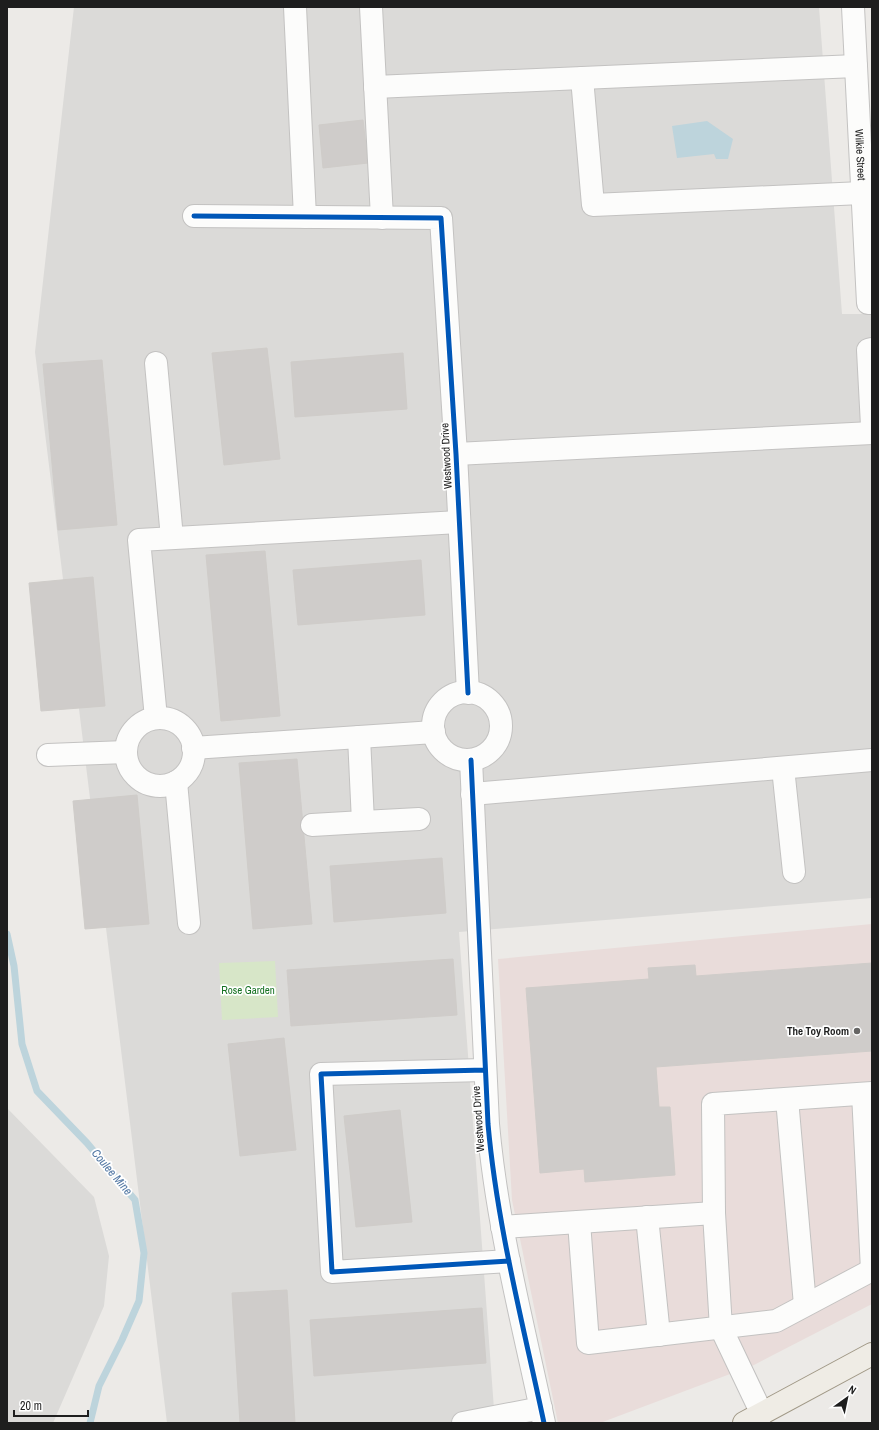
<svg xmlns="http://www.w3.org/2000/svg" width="879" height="1430" viewBox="0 0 879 1430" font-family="'Archivo Narrow',sans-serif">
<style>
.residential{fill:#dbdad8}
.commercial{fill:#e9dcda}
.grass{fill:#d7e6c8}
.water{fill:#bdd4dc}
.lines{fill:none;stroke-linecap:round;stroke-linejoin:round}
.stream{stroke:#bdd4dc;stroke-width:7}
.building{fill:#cfccca;stroke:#cfccc9}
.minor-casing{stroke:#c3c2c1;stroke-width:24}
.major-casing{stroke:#a09886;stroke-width:24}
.minor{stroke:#fcfcfb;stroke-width:22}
.major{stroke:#efece5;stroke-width:22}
.cycleway-casing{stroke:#fff;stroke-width:8}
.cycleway{stroke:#0057b8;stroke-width:5}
.poi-dot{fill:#666564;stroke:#fff;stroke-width:1.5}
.labels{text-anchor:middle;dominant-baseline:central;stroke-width:3.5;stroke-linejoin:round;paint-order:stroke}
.street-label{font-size:11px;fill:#1e1e1e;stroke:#fff}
.park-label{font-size:11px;fill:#167222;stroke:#fff}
.poi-label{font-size:11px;font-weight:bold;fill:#1e1e1e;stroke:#fff;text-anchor:end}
.water-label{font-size:12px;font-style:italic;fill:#5378a4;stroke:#fff}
</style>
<rect width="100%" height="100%" fill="#eceae7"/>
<path class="residential" d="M74,7h745l23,307h30v584l-413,34 36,491h-328l-132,-1071z
M7,1108l87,89 15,59 -5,50 -51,117h-46z"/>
<path class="commercial" d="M872,924v380l-118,61 -154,58h-42l-46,-223 -14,-241z"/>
<path class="grass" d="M275,961l3,56 -56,3 -3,-57z"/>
<path class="water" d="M707,121l26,18 -5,20h-12l-2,-5 -37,4 -5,-32z"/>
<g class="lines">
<path class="stream" d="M7,934l7,32 8,78 15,47 50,52 48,57 9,53 -5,48 -17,39 -23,46 -9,37"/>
</g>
<path class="building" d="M363,120l5,43 -45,5 -4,-43z
M267,348l13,111 -56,6 -12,-112z
M403,353l4,56 -112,8 -4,-55z
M102,360l15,165 -59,5 -15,-166z
M265,551l15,165 -59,5 -15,-166z
M421,560l4,55 -127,10 -5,-55z
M93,577l12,129 -64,5 -12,-128z
M297,759l15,165 -59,5 -14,-166z
M137,795l12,129 -64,5 -12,-128z
M442,858l4,55 -112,9 -4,-56z
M453,959l4,56 -166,11 -4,-56z
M872,963v88l-216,16 3,40h11l5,68 -90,7 -1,-13 -44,4 -14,-185 123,-9 -1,-11 47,-3 1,11z
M284,1038l12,112 -56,6 -12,-112z
M400,1110l12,112 -56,5 -12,-111z
M287,1290l8,133h-55l-8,-130z
M482,1308l4,55 -172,13 -4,-56z"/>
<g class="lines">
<g class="minor-casing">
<g id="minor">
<path d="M295,7l10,210"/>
<path d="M371,7l11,211"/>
<path id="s1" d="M853,7l15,296h4"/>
<path d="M582,78l11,127 269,-12"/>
<path d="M375,87l481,-21"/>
<path d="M194,216l247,2 15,236 12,239"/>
<path d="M872,349l-4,1 4,76"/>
<path d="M156,363l16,175"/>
<path d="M456,454l416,-21"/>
<circle cx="467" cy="726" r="34"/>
<path d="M156,718l-17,-178 320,-18"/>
<circle cx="160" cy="752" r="34"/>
<path d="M193,748l241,-16"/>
<path d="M48,755l78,-3"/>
<path d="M471,760l17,364c9,101 35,200 56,299"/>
<path d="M783,768l11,104"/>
<path d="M176,782l13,141"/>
<path d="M472,794l400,-34"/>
<path d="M363,822l56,-3"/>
<path d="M312,825l51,-3 -4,-85"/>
<path d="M485,1070l-164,4 11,198 177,-11"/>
<path d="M863,1094l9,176"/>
<path d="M787,1099l18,206"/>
<path d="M714,1213l-1,-109 159,-11"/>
<path d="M647,1217l12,118"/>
<path d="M579,1222l9,121 188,-22 96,-51"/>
<path d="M502,1227l212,-14 7,115 41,86"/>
<path d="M463,1423l78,-15"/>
</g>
</g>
<g class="major-casing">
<path id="major" d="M744,1423l128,-69"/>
</g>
<use href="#minor" class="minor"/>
<use href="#major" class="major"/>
<g class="cycleway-casing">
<path id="cycleway" d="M194,216l247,2 15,236 12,239
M471,760l17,364c9,101 35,200 56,299
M485,1070l-164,4 11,198 177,-11"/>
</g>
<use href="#cycleway" class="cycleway"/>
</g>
<circle class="poi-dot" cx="857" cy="1031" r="4"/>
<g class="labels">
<g class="street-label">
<text stroke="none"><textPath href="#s1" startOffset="148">Wilkie Street</textPath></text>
<text transform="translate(446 456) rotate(-93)">Westwood Drive</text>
<text transform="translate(478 1119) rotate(-94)">Westwood Drive</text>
</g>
<g class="park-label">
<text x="248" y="990">Rose Garden</text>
</g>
<g class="poi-label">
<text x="849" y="1031">The Toy Room</text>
</g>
<g class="water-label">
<text transform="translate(112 1172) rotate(50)">Coulee Mine</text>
</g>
</g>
<rect width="879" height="1430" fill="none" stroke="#1e1e1e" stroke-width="16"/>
<g transform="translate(847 1398) rotate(33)" stroke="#ffffff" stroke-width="3" paint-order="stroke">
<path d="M0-3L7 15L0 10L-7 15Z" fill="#1e1e1e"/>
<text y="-6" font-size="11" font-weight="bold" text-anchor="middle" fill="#1e1e1e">N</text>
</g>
<path d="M14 1410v6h74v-6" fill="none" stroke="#1e1e1e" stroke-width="2"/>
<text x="20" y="1410" font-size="12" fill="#1e1e1e" stroke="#ffffff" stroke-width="3" paint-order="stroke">20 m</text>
</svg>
